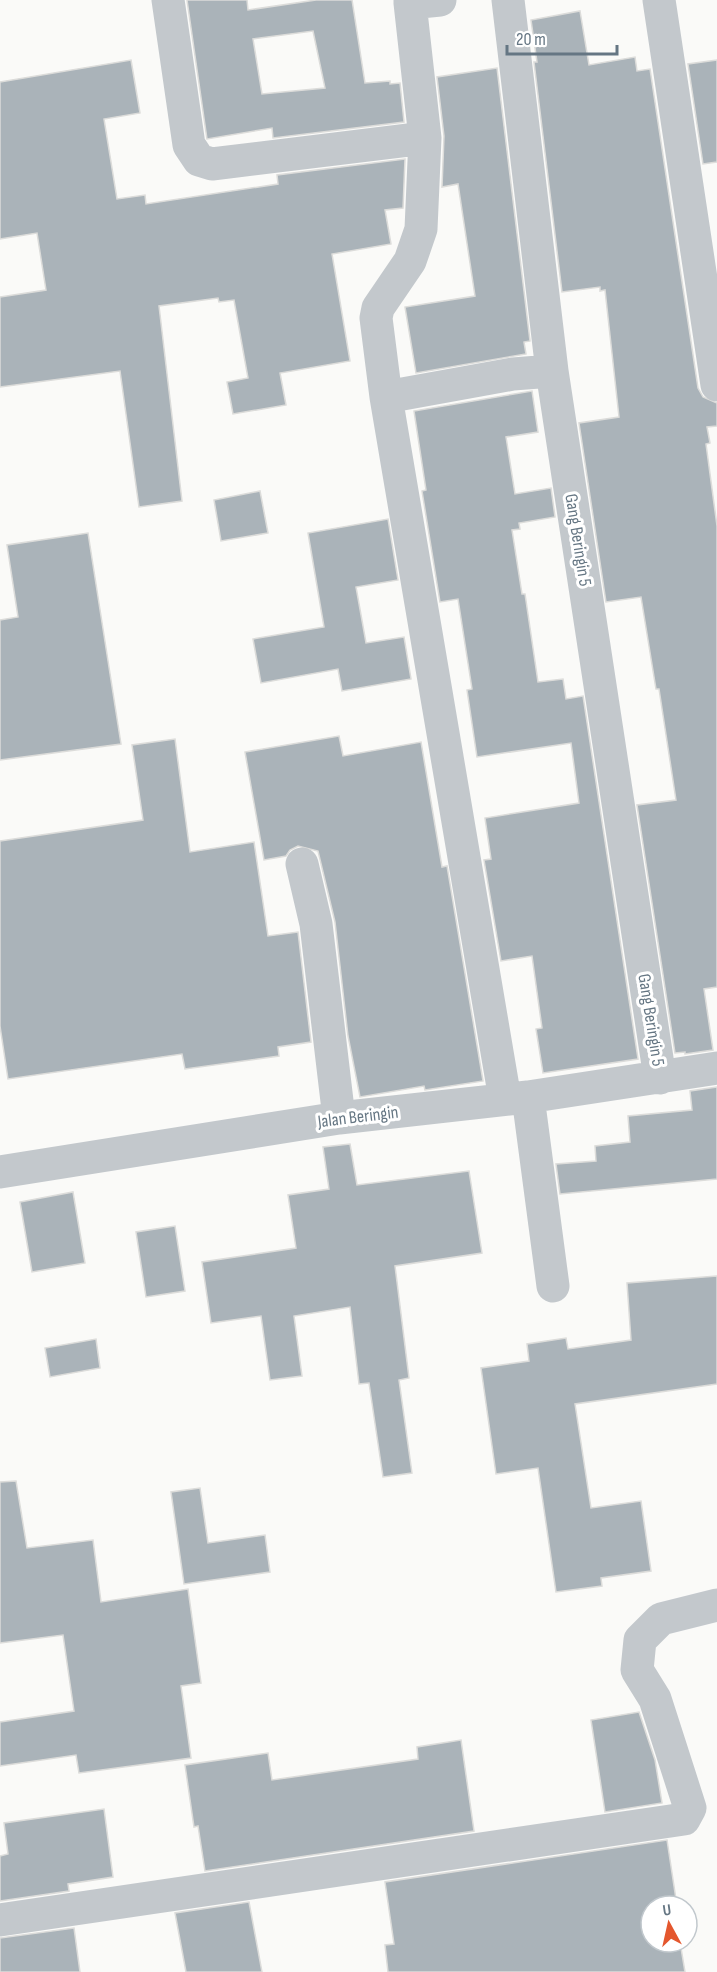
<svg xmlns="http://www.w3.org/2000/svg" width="717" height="1972" viewBox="0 0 717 1972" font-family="'Sofia Sans Condensed',sans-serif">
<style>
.building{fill:#aab3b9;stroke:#dcdcda;stroke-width:1.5;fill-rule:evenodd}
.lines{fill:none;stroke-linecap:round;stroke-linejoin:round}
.minor{stroke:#c3c8cc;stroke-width:33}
.labels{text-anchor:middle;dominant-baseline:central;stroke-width:6;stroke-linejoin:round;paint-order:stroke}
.street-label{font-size:18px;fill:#657683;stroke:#fff}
</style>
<rect width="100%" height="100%" fill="#fafaf8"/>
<path class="building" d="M187,0h60l1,10 68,-10h36l13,83 25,-2v3l10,-1 4,39 -131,16 -1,-10 -65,11zM313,31l12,57 -63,6 -9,-55z
M580,11l9,54 46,-8 2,14 13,-2 48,319 5,9 14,6v23l-10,1 3,16 -4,1 11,82v461l-13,2 9,61 -28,4v-2l-10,1 -38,-248 39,-5 -17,-111h-3l-15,-92 -35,5 -27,-179 40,-6 -14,-127 -5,1v-4l-38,5 -28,-230h3l-6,-42z
M131,60l9,53 -36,6 13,80 28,-4 1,9 132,-20 -1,-9 128,-16 -2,49 -18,2 6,34 -59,10 18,107 -70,12 6,32 -53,9 -6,-32 21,-4 -14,-78 -15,2 -1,-4 -59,8 23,195 -43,6 -19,-136 -120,16v-90l46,-7 -9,-57 -37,6v-157z
M717,60v102l-14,2 -15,-100z
M497,68l33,273 -6,1 2,12 -110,19 -11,-66 70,-11 -17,-112 -16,3 2,-51 -7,-59z
M532,391l6,41 -32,5 9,57 36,-6 4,29 -36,6 1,6 -8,1 10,64h3l13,88 25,-3 3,20 17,-3 55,363 -95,14 -7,-44 6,-1 -10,-72 -31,5 -17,-101 7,-1 -6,-41 94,-15 -8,-60 -94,14 -10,-67 5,-1 -14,-90 -18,3 -18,-111 4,-1 -12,-79z
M260,491l8,42 -47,8 -7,-41z
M388,519l10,61 -42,7 10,56 38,-6 7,42 -69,12 -4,-22 -77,14 -8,-44 71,-12 -16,-94z
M88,533l33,211 -121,16v-140l18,-3 -11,-72z
M339,736l4,20 78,-14 21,125 5,-1 36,215 -58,9 -1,-4 -64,11 -12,-61 -13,-114 -17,-71 -20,-5 -8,4 -4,6 -22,4 -19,-108z
M175,739l15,113 64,-10 14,94 30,-4 13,110 -33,5 1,9 -94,13 -3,-15 -174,25 -8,-53v-185l143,-21 -11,-75z
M717,1087v92l-157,15 -4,-30 40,-3 -1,-15 35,-4 -2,-26 64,-6 -2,-19z
M350,1144l7,41 112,-14 13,82 -87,13 14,112 -10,2 13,93 -29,4 -14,-94 -10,1 -9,-77 -56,9 8,60 -32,4 -9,-64 -50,7 -9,-61 94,-14 -8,-53 41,-6 -6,-42z
M73,1192l12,71 -53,9 -12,-70z
M175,1226l10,65 -39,6 -10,-65z
M717,1276v108l-142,20 16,104 50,-7 10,70 -50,7 1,8 -46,6 -18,-124 -42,6 -15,-106 48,-7 -2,-17 39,-6 2,11 63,-9 -4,-57z
M96,1339l4,29 -50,9 -5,-29z
M16,1481l11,67 66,-8 8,62 87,-13 13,94 -20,3 10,72 -112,15 -3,-18 -76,11v-44l74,-11 -11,-76 -63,8v-161z
M200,1488l8,55 57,-8 5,37 -86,12 -13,-92z
M639,1712l16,48 7,43 -57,9 -14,-92z
M461,1740l13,91 -269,40 -7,-45 -4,1 -9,-62 83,-12 4,27 146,-21 -1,-12z
M104,1809l9,68 -45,7 1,7 -69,10v-45l8,-2 -4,-31z
M667,1840l10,66h-26v36h29l5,30h-297l-3,-27 9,-1 -9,-62z
M249,1902l13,70h-76l-11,-59z
M74,1928l6,44h-80v-34z"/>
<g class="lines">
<path class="minor" d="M168,0l21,145 10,15 13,4 213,-26
M410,0v3l30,-3
M508,0l44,371 108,707
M659,0l58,385
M410,3l15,135 -4,91 -11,32 -32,47 -2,10 10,79 119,702
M386,397l127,-23 39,-3
M302,864l14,60 23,194
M528,1097l25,189
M0,1172l339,-54 189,-21 189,-29
M0,1920l684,-101 6,-11 -35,-109 -18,-29 3,-30 21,-21 56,-14"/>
</g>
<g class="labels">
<g class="street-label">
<text transform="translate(578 540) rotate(81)">Gang Beringin 5</text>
<text transform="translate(651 1020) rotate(81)">Gang Beringin 5</text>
<text transform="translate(358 1117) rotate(-7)">Jalan Beringin</text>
</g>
</g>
<g transform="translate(669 1924) rotate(352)"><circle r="28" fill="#ffffff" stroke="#c1c8cd" stroke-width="1.5"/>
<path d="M0-4.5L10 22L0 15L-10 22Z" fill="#e4572e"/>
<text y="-9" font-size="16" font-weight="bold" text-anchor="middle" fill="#657683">U</text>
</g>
<path d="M507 45v9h110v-9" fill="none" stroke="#657683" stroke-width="3"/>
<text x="516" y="45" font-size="18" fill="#657683" stroke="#ffffff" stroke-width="4.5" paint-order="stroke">20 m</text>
</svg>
